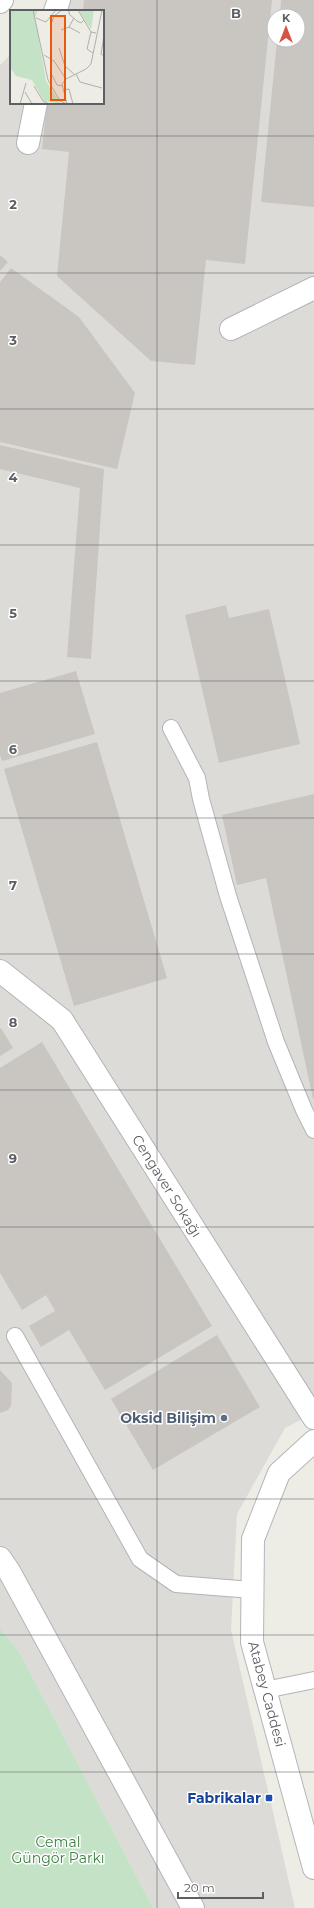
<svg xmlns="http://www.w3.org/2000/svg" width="314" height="1908" viewBox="0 0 314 1908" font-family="Montserrat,sans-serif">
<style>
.industrial{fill:#dcdbd7;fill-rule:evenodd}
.green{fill:#c4e2c5}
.building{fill:#c9c6c1}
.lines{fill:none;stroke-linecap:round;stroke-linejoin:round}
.lane-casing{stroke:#b2b4b8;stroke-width:18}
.street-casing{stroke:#b2b4b8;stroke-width:24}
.secondary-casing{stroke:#b3b6ba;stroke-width:24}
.lane{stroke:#fff;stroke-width:16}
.street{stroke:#fff;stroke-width:22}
.secondary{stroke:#fff;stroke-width:22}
.grid{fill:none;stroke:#5c5f63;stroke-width:1;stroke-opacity:0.55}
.service-dot{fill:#5c6f8a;stroke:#fff;stroke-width:1.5}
.transit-dot{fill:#1a4fb4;stroke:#fff;stroke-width:1.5}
.labels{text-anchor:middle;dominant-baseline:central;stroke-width:3;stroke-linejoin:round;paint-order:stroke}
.street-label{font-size:14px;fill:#5c5f63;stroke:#fff}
.service-label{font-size:14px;font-weight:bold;fill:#4e5e75;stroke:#fff;text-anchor:end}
.transit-label{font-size:14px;font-weight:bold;fill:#164399;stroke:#fff;text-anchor:end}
.park-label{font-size:14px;fill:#3f8045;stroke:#fff}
.inset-road{fill:none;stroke:#afb0ad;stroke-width:1}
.view{fill:#e8590c;fill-opacity:0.15;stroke:#e8590c;stroke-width:2}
.inset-edge{fill:none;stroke:#5c5f63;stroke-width:2}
.grid-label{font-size:13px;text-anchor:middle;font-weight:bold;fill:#5c5f63;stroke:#fff;stroke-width:3;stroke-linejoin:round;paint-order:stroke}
</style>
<rect width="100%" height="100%" fill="#edece5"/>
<path class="industrial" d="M64,0h250v1413l-29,15 -48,86 -6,116 64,278h-142l-133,-255 -20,-25v-1563l11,-11v49h92v-92h-50zM274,16h24v24h-24z"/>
<path class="green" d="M0,1628l20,25 133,255h-153z"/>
<path class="building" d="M84,0h188l-27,264 -39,-4 -11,105 -44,-4 -94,-85 12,-124 -27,-3 5,-46h56v-92h-20z
M281,0h33v207l-53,-5 16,-162h21v-24h-18z
M0,255l8,7 -8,9z
M11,268l68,49 56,76 -18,76 -117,-27v-160z
M0,445l104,24 -13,190 -24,-2 13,-169 -80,-19z
M226,605l3,13 40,-9 31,135 -81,19 -34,-148z
M76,671l19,63 -93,27 -2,-6v-62z
M97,742l70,236 -93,28 -70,-237z
M314,794v305h-1l-47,-221 -29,7 -15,-70z
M1,1028l12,20 -13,8v-27z
M42,1042l170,284 -107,64 -36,-60 -28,17 -12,-21 26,-15 -9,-16 -24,15 -22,-37v-205z
M217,1335l43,72 -107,63 -42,-71z
M0,1370l12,13 -1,23 -3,4 -8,3z"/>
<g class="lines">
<g class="lane-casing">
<path id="lane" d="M171,728l26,50 4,21 27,97 48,146 28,68 10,20
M15,1336l125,223 36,25 76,6
M265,1690l49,-10"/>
</g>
<g class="street-casing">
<path id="street" d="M0,2l2,-2
M55,11l4,-11
M28,143l8,-40
M231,329l83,-41
M0,971l62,49 252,398
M0,1558l9,13 184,337"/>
</g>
<g class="secondary-casing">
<path id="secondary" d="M314,1441l-35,32 -26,66 -1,103 62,226"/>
</g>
<use href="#lane" class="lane"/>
<use href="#street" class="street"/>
<use href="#secondary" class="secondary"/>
</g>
<path class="grid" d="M157,0v1908M0,136h314M0,273h314M0,409h314M0,545h314M0,681h314M0,818h314M0,954h314M0,1090h314M0,1227h314M0,1363h314M0,1499h314M0,1635h314M0,1772h314"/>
<circle class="service-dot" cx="224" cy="1418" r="4"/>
<rect class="transit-dot" x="265" y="1794" width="8" height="8" rx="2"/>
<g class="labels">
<g class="street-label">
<text transform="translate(167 1186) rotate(58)">Cengaver Sokağı</text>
<text transform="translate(267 1694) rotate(75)">Atabey Caddesi</text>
</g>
<g class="service-label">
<text x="216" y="1418">Oksid Bilişim</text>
</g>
<g class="transit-label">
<text x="261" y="1798">Fabrikalar</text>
</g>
<g class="park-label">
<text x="58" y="1842">Cemal<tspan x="58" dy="16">Güngör Parkı</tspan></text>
</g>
</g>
<g transform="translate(10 10)">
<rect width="94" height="94" fill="#edece5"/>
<path d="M0,0h28l-3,7 11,64 15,23 -17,-3 -12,-21 -16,-4 -6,-8zM69,0h15l-3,19 -7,-10z" fill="#c4e2c5"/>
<path class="inset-road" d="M23,0l15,70 12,21 7,3M59,0v4l8,7 4,2 3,-3M68,0l13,22 5,1M26,8l10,4 10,-12M42,12l2,-6 8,-6M59,17l11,6M51,20l8,-3 5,-9M81,22l-4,17 6,4M94,26l-3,18 3,2M49,38l6,18 10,9M34,45l10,6 12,18M66,64l4,8 22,6M42,65l5,10 5,1M24,76l9,15 6,3M53,80l6,-1 4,15M15,82l7,12M10,94l6,-21M57,94l-5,-20 4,-5 20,-10 5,-5 11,-54"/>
<path class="view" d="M41,6h14v84h-14z"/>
<rect width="94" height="94" class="inset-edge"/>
</g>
<g class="grid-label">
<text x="236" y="18">B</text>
<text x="13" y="209">2</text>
<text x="13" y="345">3</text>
<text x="13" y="482">4</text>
<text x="13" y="618">5</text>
<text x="13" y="754">6</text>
<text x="13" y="890">7</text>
<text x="13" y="1027">8</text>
<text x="13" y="1163">9</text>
</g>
<g transform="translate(286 28)"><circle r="19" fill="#ffffff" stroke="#bebfc1"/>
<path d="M0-3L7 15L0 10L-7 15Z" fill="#d65442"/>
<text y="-6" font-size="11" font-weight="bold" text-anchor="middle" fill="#5c5f63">K</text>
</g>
<path d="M178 1892v6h85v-6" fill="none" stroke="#5c5f63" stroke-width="2"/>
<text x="184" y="1892" font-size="12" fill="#5c5f63" stroke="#ffffff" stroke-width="3" paint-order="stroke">20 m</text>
</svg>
